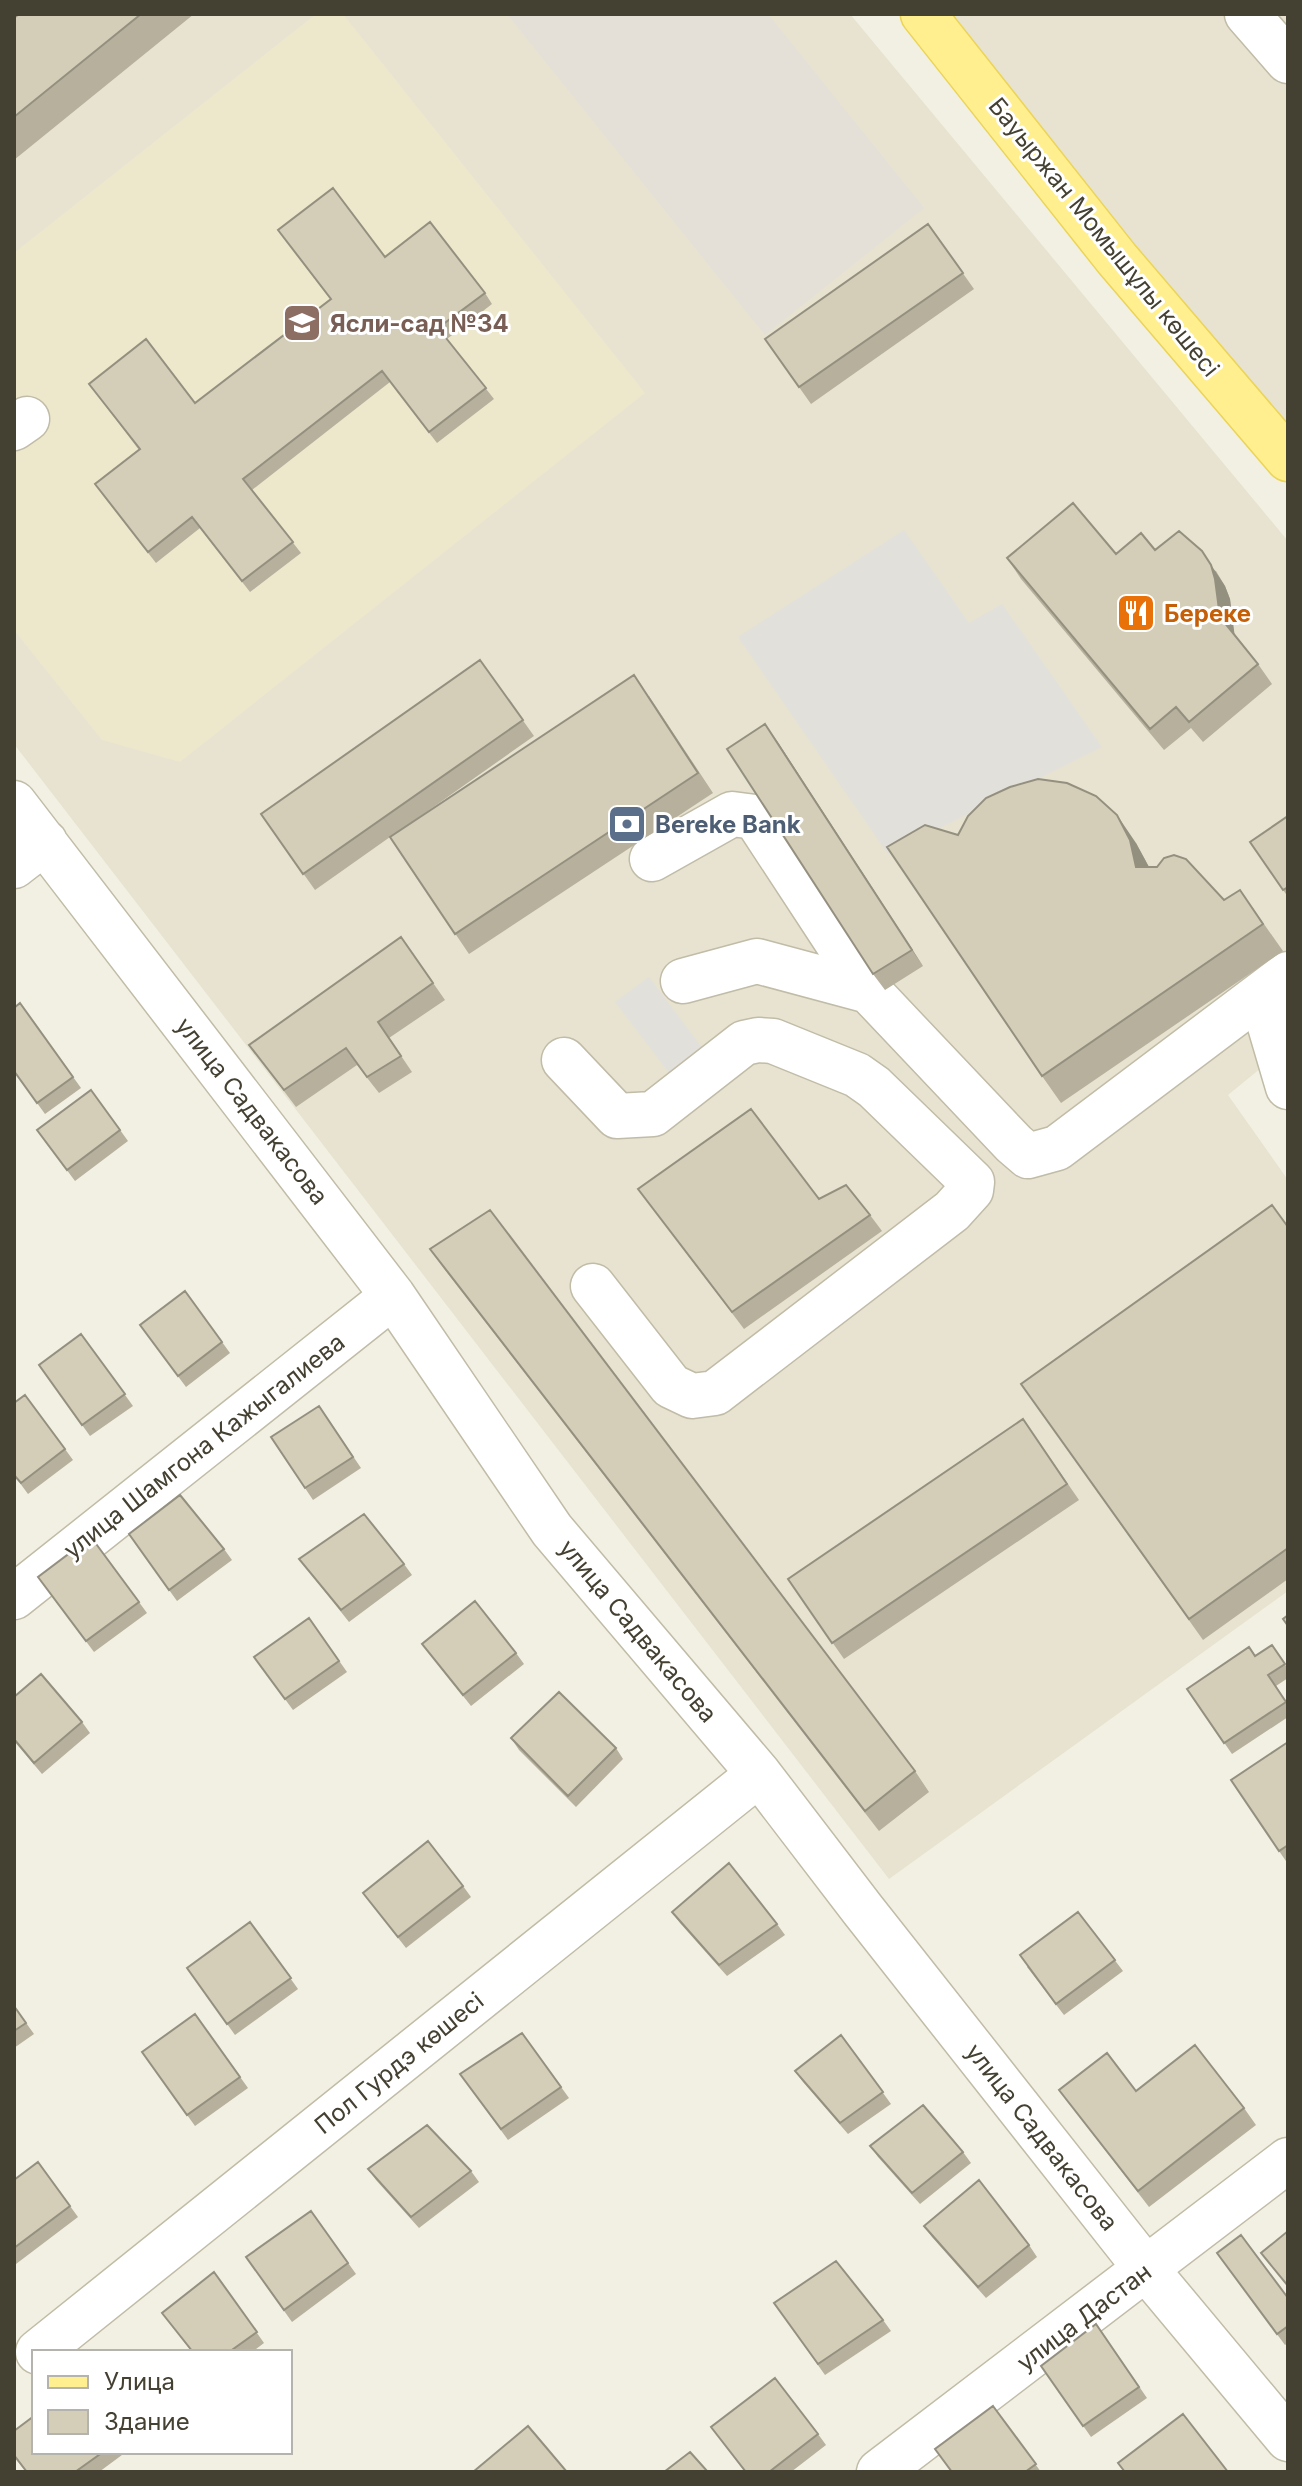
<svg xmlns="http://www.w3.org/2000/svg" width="1302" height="2486" viewBox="0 0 1302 2486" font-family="Inter,sans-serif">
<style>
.residential{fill:#e7e3d0}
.industrial{fill:#e4e0d7}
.education{fill:#ede8cb}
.parking{fill:#e2e0db}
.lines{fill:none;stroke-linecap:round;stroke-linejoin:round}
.minor-casing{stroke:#c1bca7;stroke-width:47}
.major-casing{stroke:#ebd457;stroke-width:47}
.minor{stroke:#fff;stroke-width:44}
.major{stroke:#ffef8e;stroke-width:44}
.wall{fill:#b6b09d}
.shaded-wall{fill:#949080}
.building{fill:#d4cdb7;stroke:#949080;stroke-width:2}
.labels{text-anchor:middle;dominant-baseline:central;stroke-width:6;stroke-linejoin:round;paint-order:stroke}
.street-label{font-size:24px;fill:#444032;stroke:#fff}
.education-label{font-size:24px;font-weight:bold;fill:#785e54;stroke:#fff;text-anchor:start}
.food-label{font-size:24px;font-weight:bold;fill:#c56008;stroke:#fff;text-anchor:start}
.service-label{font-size:24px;font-weight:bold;fill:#4e5e75;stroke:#fff;text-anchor:start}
</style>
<rect width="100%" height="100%" fill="#f2f0e2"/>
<path class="residential" d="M14,14h836l438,527v505l-60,49 60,85v411l-399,288 -875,-1135z
M939,14h349v436z"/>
<path class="industrial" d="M507,14h261l156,194 -159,127z"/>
<path class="education" d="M316,14h27l302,379 -465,369 -78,-22 -88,-110v-377z"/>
<path class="parking" d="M904,530l65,93 33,-19 100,143 -214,107 -150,-217z
M649,977l60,80 -33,25 -61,-80z"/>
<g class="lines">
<g class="minor-casing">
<path id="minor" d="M1247,14l41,47
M14,428l13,-9
M14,803l379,493 159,234 207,244 104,136 284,360 141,169
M652,859l80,-45 23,3 114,174 145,153 14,12 29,-8 231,-174
M14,866l31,-24
M1285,978l-15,48 18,61
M683,981l74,-20 112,30
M564,1060l53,56 36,-2 91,-71 14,-3 15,1 84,34 17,12 98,95 -1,8 -19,21 -237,182 -23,3 -21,-10 -78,-100
M14,1597l379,-301
M38,2352l721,-578
M879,2472l409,-312"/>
</g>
<g class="major-casing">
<path id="major" d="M923,14l194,245 171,200"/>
</g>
<use href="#minor" class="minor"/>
<use href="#major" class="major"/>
</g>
<path class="wall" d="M19,14h175l-180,146v-142z
M928,224l46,65 -163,115 -46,-65z
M278,230l107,27 100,36 7,11 -45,35 47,60 -57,44 -47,-61 -138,108 49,63 -51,39 -50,-64 -44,35 -53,-68 -8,-11 44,-34 -50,-66 106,19 135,-104z
M1155,550l61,21 9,15 5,13 4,36 24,29 14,20 -69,58 -12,-14 -27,22 -143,-171 -14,-21 109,-4z
M480,660l54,76 -136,96 251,-136 64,97 -244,161 -79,-117 -75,53 -54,-76z
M777,741l146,225 -38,24 -12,-16z
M1288,816v81l-30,-43z
M958,835l178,8 13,24 75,33 16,-10 43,61 -222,152 -19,-27z
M401,937l44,63 -56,38 23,34 -33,21 -22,-28 -61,42 -47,-62z
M20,1003l61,85 -36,26 -31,-43z
M91,1090l37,51 -53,40 -38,-51z
M638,1189l181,10 51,16 12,16 -138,98z
M1288,1227v352l-85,61 -182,-256z
M430,1249l485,522 14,21 -50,39 -434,-561z
M185,1291l45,62 -44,34 -38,-51z
M81,1334l52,72 -43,30 -51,-71z
M319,1406l42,62 -48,32 -42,-63z
M1023,1419l56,81 -235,159 -56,-80z
M65,1449l8,11 -45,34 -14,-19z
M129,1534l95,15 8,11 -55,41z
M91,1537l56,76 -53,39 -48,-64z
M299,1559l105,5 8,11 -63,47z
M309,1618l38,54 -54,38 -39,-53z
M422,1644l94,9 8,11 -53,42z
M1272,1645l16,24v9l-12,8 12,19v12l-56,37 -45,-65 68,-33z
M14,1697l68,25 8,11 -48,41 -28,-33z
M511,1738l105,10 7,11 -47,48 -57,-57z
M1288,1742v122l-9,-13z
M463,1886l8,11 -65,51 -43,-55z
M672,1912l105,12 8,11 -58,41 -47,-53z
M1078,1912l45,59 -59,44 -37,-48z
M250,1922l48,67 -63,46 -48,-67z
M14,2006l20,28 -20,14z
M195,2014l53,74 -53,38 -53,-74z
M522,2033l47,65 -61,42 -48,-66z
M841,2035l50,69 -43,30 -45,-52 -8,-11z
M1059,2090l77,1 108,17 12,17 -107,82z
M870,2146l93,6 8,11 -51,41 -42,-47z
M38,2162l40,55 -62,47 -2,-2v-82z
M368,2169l103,2 8,11 -60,46 -43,-48z
M311,2211l45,63 -64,48 -46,-65z
M924,2226l105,19 8,12 -51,41 -54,-61z
M1217,2253l71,45v45l-3,2z
M214,2272l50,71 -12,9h-60l-30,-39z
M774,2303l109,17 8,11 -66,44z
M1096,2324l51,74 -56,39 -50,-71z
M993,2406l48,66h-89z
M711,2427l107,7 8,11 -35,27h-46z
M14,2431l20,21h92l-27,20h-73l-12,-15z"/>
<path class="shaded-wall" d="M1202,551l23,35 5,13 5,39 -15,-21z
M765,724l12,17 146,225 -11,-16z
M1117,815l19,28 13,24h-13z"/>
<path class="building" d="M19,14h122l-127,103v-99z
M333,188l52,69 45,-35 55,71 -47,35 48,60 -57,44 -47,-61 -139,108 50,63 -51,39 -50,-64 -44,35 -53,-68 45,-35 -51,-65 57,-45 49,64 136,-104 -53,-69z
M928,224l35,49 -164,114 -34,-48z
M1073,503l43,51 25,-21 14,17 24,-19 23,20 9,14 4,14 5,38 38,47 -69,58 -13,-15 -26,22 -143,-171z
M480,660l43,60 -220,154 -42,-60z
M634,675l64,98 -243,161 -65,-97z
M765,724l147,226 -39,24 -146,-225z
M1038,779l29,4 29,13 21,19 13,25 6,27h21l7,-9 10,-3 12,4 38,41 16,-10 23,34 -221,152 -155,-229 38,-22 33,10 10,-19 18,-18 24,-11z
M1288,816v71l-5,3 -33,-48z
M401,937l32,46 -55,39 23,34 -34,21 -21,-29 -62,42 -35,-45z
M20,1003l53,74 -36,26 -23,-32v-63z
M91,1090l29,40 -53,40 -30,-40z
M751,1109l68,90 27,-14 24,30 -138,97 -94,-123z
M1272,1205l16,22v321l-99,71 -168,-235z
M490,1210l425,561 -50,40 -435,-562z
M185,1291l37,51 -44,34 -38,-51z
M81,1334l44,60 -43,31 -43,-60z
M25,1395l40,54 -44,34 -7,-8v-72z
M319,1406l34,51 -48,31 -34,-51z
M1023,1419l44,65 -235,159 -44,-64z
M180,1495l44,54 -55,41 -40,-56z
M364,1514l40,50 -63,46 -42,-51z
M91,1537l48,65 -53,39 -48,-64z
M475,1601l41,52 -53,42 -41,-51z
M1288,1615v11l-5,-7z
M309,1618l30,43 -54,38 -31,-42z
M1272,1645l13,19 -17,11 18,27 -62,41 -37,-54 62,-42 6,9z
M41,1674l41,48 -48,41 -20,-24v-42z
M559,1692l57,56 -48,48 -57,-58z
M1288,1742v103l-9,6 -48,-71z
M428,1841l35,45 -65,51 -35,-44z
M729,1863l48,61 -58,41 -47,-53z
M1078,1912l37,48 -59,44 -36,-49z
M250,1922l41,56 -64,46 -40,-56z
M14,2006l12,17 -12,8z
M195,2014l45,63 -53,38 -45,-63z
M522,2033l39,54 -60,42 -41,-55z
M841,2035l42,57 -43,31 -45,-52z
M1195,2045l49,63 -106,83 -79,-101 48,-37 29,38z
M923,2105l40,47 -51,41 -42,-47z
M427,2125l44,46 -60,46 -43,-48z
M38,2162l32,44 -56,42v-68z
M979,2180l50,65 -51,42 -54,-61z
M311,2211l37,52 -64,47 -38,-53z
M1288,2231v55l-27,-33z
M1241,2235l47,63v28l-11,8 -60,-81z
M836,2261l47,59 -65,44 -44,-61z
M214,2272l43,60 -28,20h-36l-31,-39z
M1096,2324l43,63 -56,39 -42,-60z
M775,2378l43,56 -49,38h-23l-35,-45z
M993,2406l43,58 -11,8h-73l-17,-23z
M1183,2414l45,58h-103l-7,-9z
M34,2416v36h69l-28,20h-48l-13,-17v-24z
M528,2426l39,46h-94z
M690,2452l18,20h-44z"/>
<defs>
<g id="school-square" transform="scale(2)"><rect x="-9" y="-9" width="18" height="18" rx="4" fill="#8d6e63" stroke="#fff"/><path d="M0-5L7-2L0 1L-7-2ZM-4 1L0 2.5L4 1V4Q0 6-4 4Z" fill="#fff"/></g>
<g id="restaurant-square" transform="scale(2)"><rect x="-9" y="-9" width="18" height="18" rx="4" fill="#e8710a" stroke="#fff"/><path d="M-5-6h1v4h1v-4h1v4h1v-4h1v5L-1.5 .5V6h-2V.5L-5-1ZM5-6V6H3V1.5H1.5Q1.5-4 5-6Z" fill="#fff"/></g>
<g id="bank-square" transform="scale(2)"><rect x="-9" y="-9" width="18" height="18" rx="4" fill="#5c6f8a" stroke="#fff"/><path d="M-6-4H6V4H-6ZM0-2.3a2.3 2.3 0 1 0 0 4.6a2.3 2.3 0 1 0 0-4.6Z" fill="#fff"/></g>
</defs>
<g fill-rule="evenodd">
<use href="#school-square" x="302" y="323"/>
<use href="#restaurant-square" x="1136" y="613"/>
<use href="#bank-square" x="627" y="824"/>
</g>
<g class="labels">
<g class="street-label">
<text transform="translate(1104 237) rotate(51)">Бауыржан Момышұлы көшесі</text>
<text transform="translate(252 1111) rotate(52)">улица Садвакасова</text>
<text transform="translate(204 1446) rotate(-38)">улица Шамгона Кажыгалиева</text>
<text transform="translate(638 1631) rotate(50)">улица Садвакасова</text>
<text transform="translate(399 2063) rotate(-39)">Пол Гурдэ көшесі</text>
<text transform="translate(1042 2137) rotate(52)">улица Садвакасова</text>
<text transform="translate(1084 2317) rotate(-37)">улица Дастан</text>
</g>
<g class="education-label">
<text x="330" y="323">Ясли-сад №34</text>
</g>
<g class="food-label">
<text x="1164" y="613">Береке</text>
</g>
<g class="service-label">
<text x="655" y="824">Bereke Bank</text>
</g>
</g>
<rect width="1302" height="2486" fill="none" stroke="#444032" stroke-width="32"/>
<rect x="32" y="2350" width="260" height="104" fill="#ffffff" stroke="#b4b3ad" stroke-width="2"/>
<rect x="48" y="2376" width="40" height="12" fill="#ffef8e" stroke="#b4b3ad" stroke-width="2"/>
<text x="104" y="2390" font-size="24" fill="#444032">Улица</text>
<rect x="48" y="2410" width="40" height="24" fill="#d4cdb7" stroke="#b4b3ad" stroke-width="2"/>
<text x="104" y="2430" font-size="24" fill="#444032">Здание</text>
</svg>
